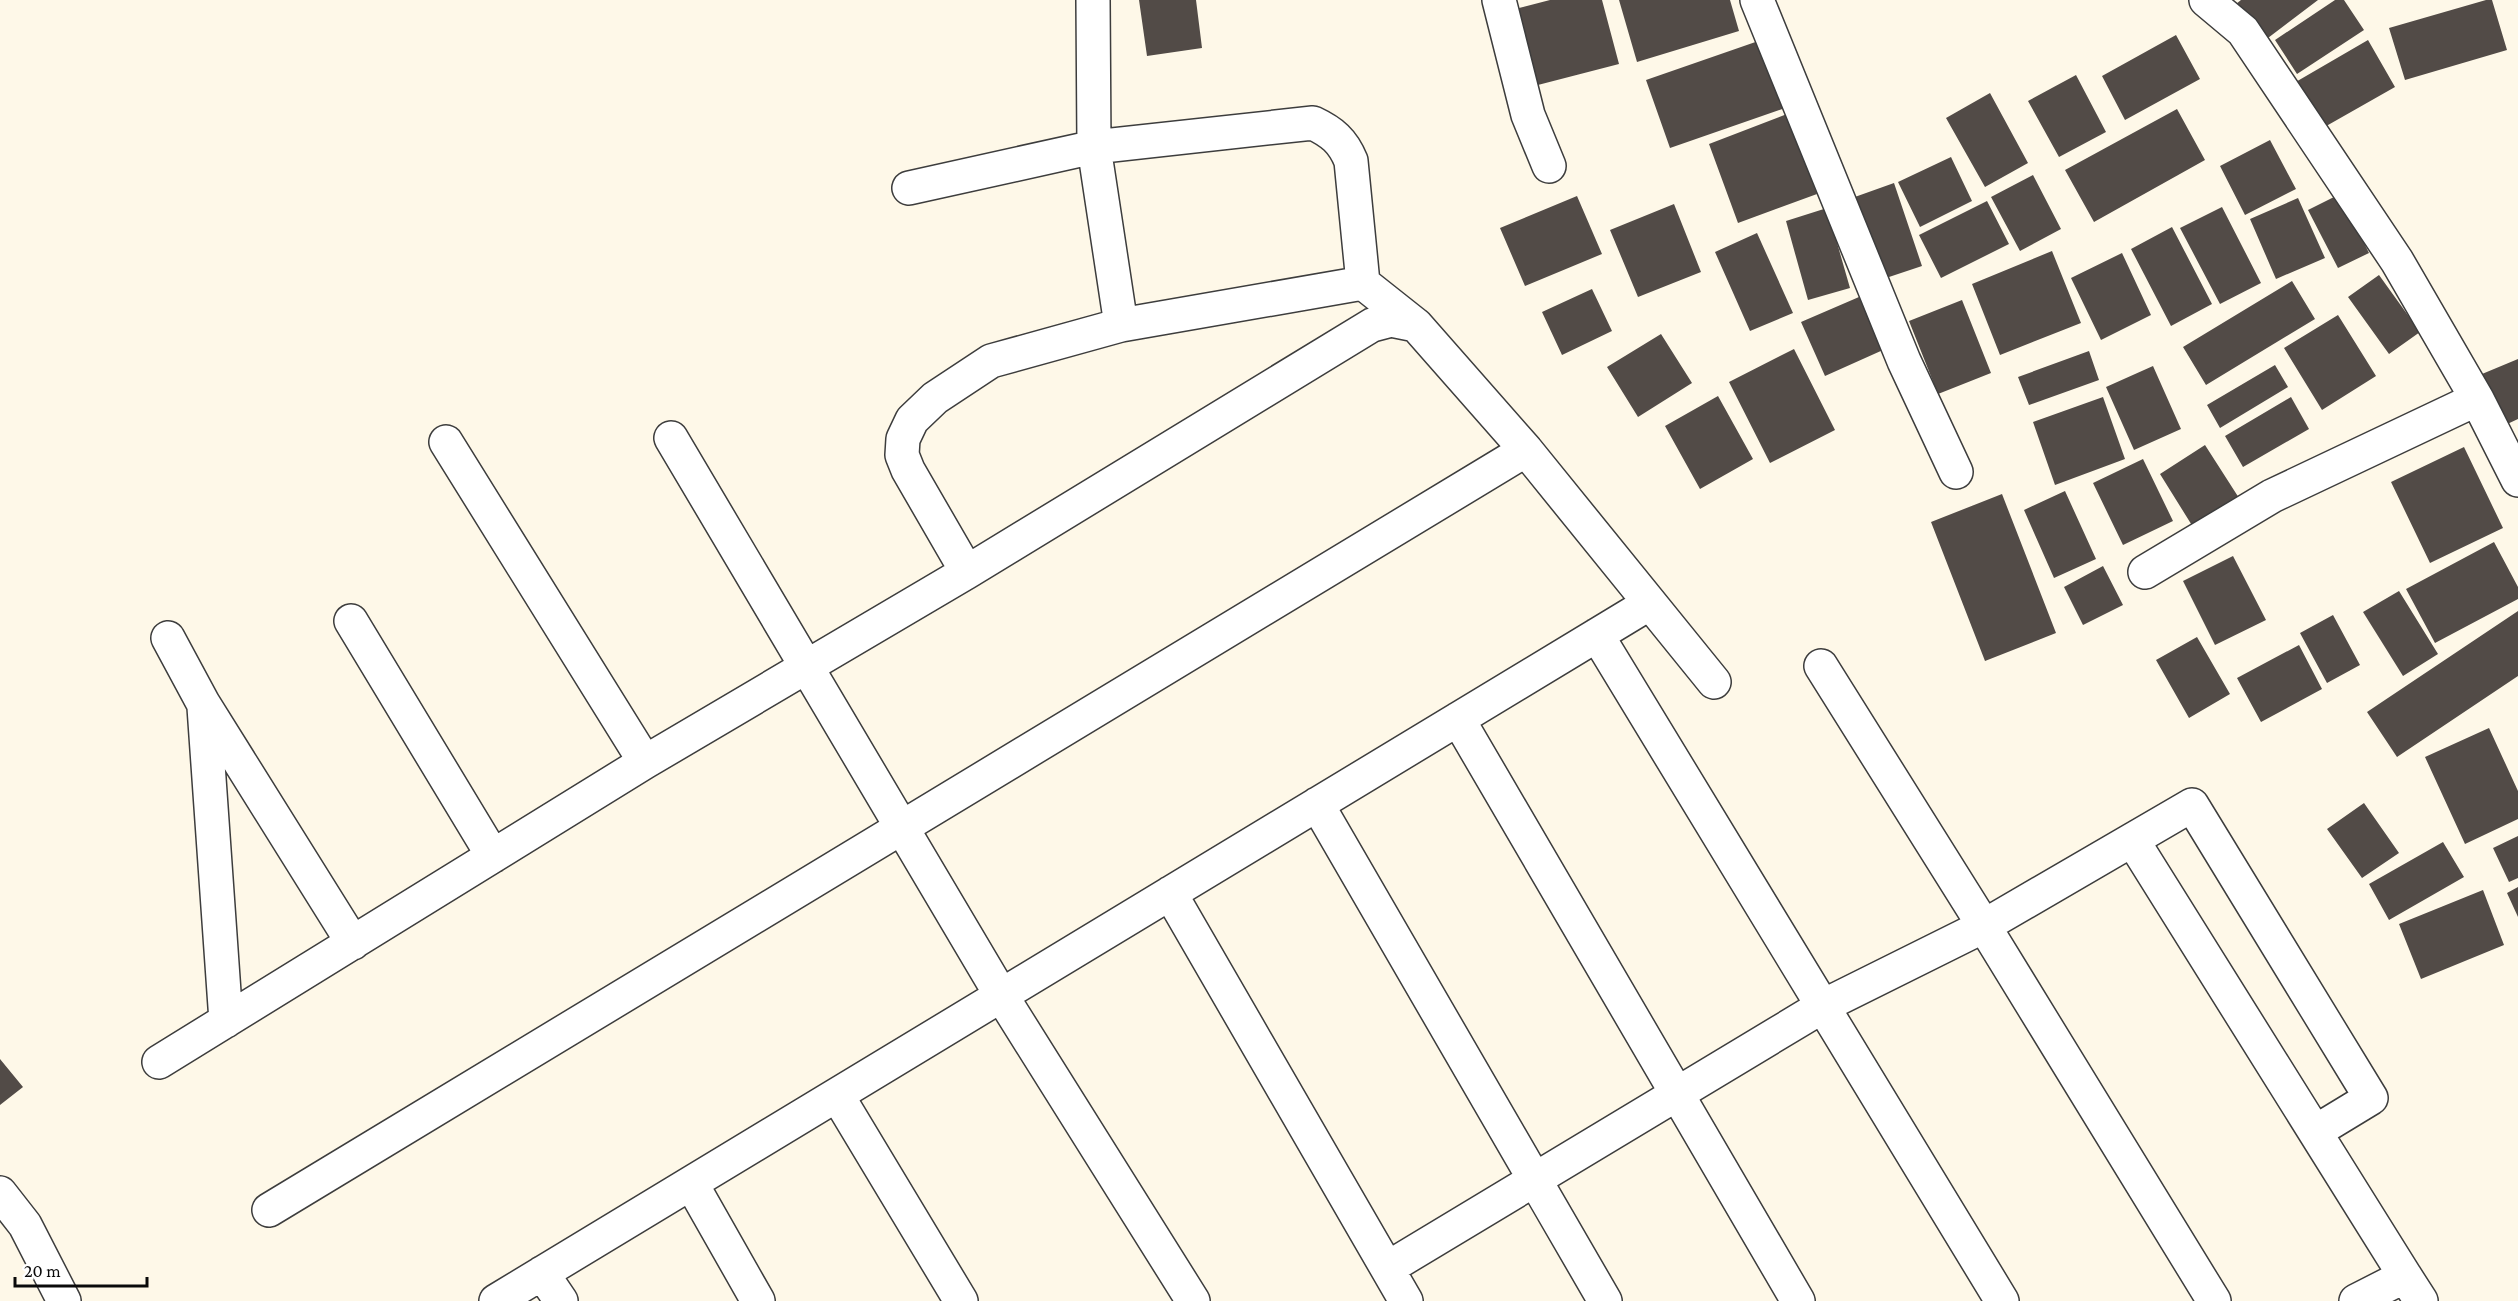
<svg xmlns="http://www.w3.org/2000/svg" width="2518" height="1301" viewBox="0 0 2518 1301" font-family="'Crimson Pro',serif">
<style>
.building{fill:#524b47}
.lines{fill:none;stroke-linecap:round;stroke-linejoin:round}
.minor-casing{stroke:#3d3d3d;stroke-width:36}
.minor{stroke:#fff;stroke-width:33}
</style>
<rect width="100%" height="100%" fill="#fef8e8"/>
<path class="building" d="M1139,0h57l6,48 -55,8z
M1550,0h52l17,64 -85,22 -19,-77z
M1619,0h111l9,31 -102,31z
M2241,0h77l-54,41 -28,-37z
M2335,0h9l20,30 -67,44 -22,-34z
M2486,0h6l15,50 -102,30 -16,-52z
M2176,35l24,44 -75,41 -23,-44z
M1767,38l24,68 -121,42 -24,-68z
M2368,40l27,47 -74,42 -27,-46z
M2076,75l30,57 -47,25 -31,-56z
M1990,93l38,70 -43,24 -39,-69z
M2177,109l28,51 -111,62 -29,-52z
M1787,114l30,80 -79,29 -29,-79z
M2270,140l26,49 -51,26 -25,-49z
M1951,157l21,44 -52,26 -22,-45z
M2033,175l28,54 -41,22 -29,-54z
M1894,183l28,83 -42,14 -28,-82z
M2340,194l29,59 -31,15 -30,-58z
M1577,196l25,58 -77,32 -25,-58z
M2298,198l27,60 -49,21 -26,-60z
M1987,201l22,43 -68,34 -22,-43z
M1674,204l27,68 -63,25 -28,-67z
M2222,207l39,76 -41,21 -40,-76z
M1827,208l23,80 -42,12 -22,-79z
M2172,227l40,77 -41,22 -40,-77z
M1757,233l36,80 -43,18 -35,-79z
M2052,251l29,72 -81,32 -28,-71z
M2122,253l29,62 -50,25 -30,-62z
M2379,275l41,57 -31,22 -41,-57z
M2292,281l23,38 -109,66 -23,-38z
M1592,289l20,42 -50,24 -20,-43z
M1859,297l24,53 -58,26 -24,-54z
M1962,300l29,73 -53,21 -29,-73z
M2338,315l38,61 -54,34 -38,-62z
M1661,334l31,49 -54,34 -31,-50z
M1794,349l41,81 -65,33 -41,-81z
M2089,351l10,29 -70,25 -11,-28z
M2518,359v60l-15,7 -21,-52z
M2275,365l13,22 -68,41 -13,-23z
M2153,366l28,63 -47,21 -28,-63z
M1718,396l35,63 -53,30 -35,-63z
M2103,397l22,62 -70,26 -22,-63z
M2291,397l18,32 -66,38 -18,-31z
M2205,445l34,53 -46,29 -33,-53z
M2464,447l39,81 -73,35 -39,-81z
M2143,459l30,62 -50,24 -30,-62z
M2065,491l31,68 -42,19 -30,-68z
M2002,494l54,139 -71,28 -54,-139z
M2494,542l24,45v12l-83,44 -29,-54z
M2233,556l33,64 -51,25 -32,-64z
M2103,566l20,39 -40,20 -19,-38z
M2399,591l39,63 -35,22 -40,-64z
M2518,611v65l-121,81 -30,-45z
M2333,615l27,50 -33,18 -27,-50z
M2197,637l33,57 -41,24 -33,-58z
M2299,645l23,44 -61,33 -24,-44z
M2489,728l29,63v28l-53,25 -40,-87z
M2364,803l35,50 -37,25 -35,-49z
M2518,836v42l-9,4 -16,-34z
M2443,842l21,35 -75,43 -20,-36z
M2518,887v30l-11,-24z
M2483,890l21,55 -83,34 -22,-55z
M0,1059l23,28 -23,18z"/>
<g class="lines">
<g class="minor-casing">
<path id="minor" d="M1093,0l1,147 27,178
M1499,0l29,115 21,51
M1757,0l147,361 52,111
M2206,0l37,31 154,230 80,138 41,81
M909,188l185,-41 219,-24c19,9 30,18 38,38l12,122
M671,438l330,557 192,306
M446,442l199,320
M967,572l-59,-102 -6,-15 1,-16 9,-19 23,-22 56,-37 130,-36 242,-42 53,42 110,125 188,232
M2145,572l127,-76 205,-97
M351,621l142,235
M1597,635l405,666
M168,638l35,65 150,240
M1821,666l163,260 230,375
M204,707l22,314
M1458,719l340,582
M1317,804l288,497
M2133,841l272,435 -49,25
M1170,893l236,408
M159,1062l486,-300 322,-190 405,-247 19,-5 25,5
M837,1095l124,206
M691,1183l67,118
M0,1193l25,32 39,76
M269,1210l1257,-760
M1388,1268l435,-262 161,-80 208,-121 179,293 -56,34
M542,1273l19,28
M2405,1276l16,25
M496,1301l1154,-698"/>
</g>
<use href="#minor" class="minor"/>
</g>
<path d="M15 1277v9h132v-9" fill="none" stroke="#0a0a0a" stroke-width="3"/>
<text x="24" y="1277" font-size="18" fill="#0a0a0a" stroke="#ffffff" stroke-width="4.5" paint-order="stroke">20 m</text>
</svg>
